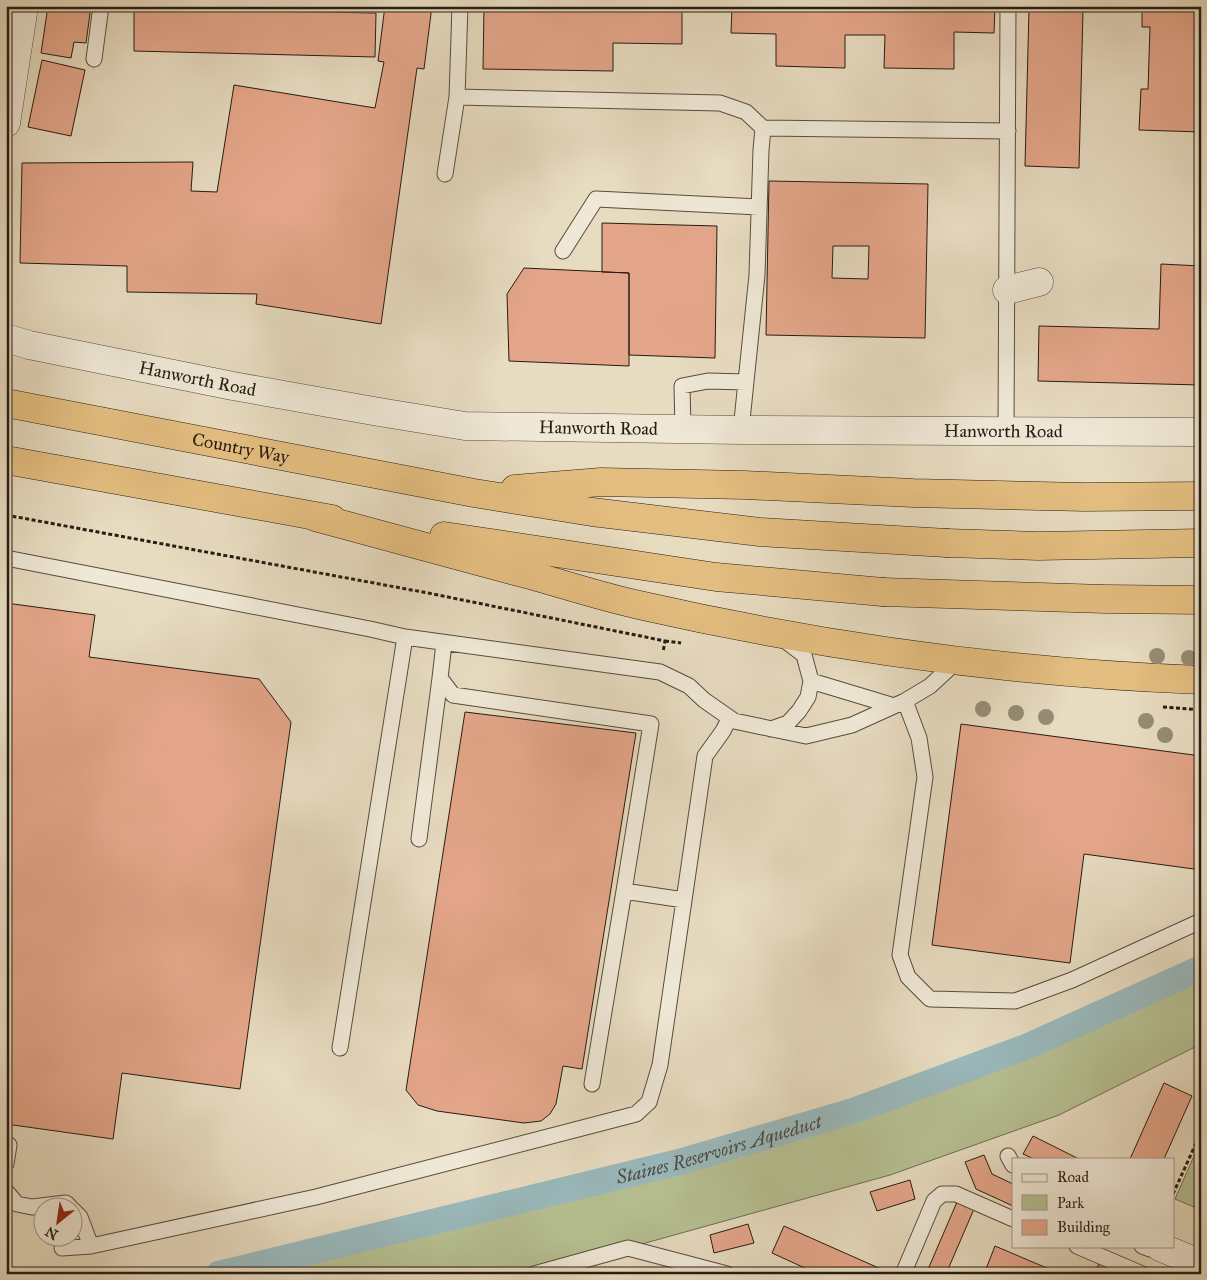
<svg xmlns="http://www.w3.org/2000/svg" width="1207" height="1280" viewBox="0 0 1207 1280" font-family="'IM FELL Great Primer',serif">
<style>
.green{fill:#b6c092;stroke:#6e6e52}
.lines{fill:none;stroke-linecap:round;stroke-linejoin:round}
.canal{stroke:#9ab9bc;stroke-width:26}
.building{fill:#e4a68a;stroke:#271c12;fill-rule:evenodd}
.service-casing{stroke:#574c3e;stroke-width:17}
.minor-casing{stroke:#574c3e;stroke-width:29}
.trunk-casing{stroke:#271c12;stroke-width:29}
.motorway-casing{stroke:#271c12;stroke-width:29}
.path{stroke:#271c12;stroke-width:3;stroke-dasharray:4 2.5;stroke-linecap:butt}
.service{stroke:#efe8d6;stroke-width:15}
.minor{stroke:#efe8d6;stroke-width:28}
.trunk{stroke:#e4be80;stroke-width:28}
.motorway{stroke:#e4be80;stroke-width:28}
.tree{fill:#958d75}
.labels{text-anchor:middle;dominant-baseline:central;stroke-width:4;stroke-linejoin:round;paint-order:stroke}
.street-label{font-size:18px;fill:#271c12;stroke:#efe8d6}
.water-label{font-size:19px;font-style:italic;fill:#4a4b45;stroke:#efe8d6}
</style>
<rect width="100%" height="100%" fill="#e7dbc0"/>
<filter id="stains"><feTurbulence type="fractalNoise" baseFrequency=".004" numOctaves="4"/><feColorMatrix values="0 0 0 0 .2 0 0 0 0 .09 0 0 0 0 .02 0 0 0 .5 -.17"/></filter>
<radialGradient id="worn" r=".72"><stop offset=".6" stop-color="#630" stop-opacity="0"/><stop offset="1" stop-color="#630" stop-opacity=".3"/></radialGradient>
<path class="green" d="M1201,968v76l-142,71 -169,60 -356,99h-315l460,-112 174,-51 173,-64z
M1198,1147l3,1v62l-26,-11z"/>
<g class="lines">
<path class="canal" id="s1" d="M219,1274l460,-112 174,-51 173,-64 175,-79"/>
</g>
<path class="building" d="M48,6h43l-5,37 -12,-1 -3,16 -30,-5z
M385,6h47l-8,63 -7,-1 -36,256 -125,-20 1,-10 -130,-2v-26l-107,-3 2,-100 171,-1 -2,29 26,1 17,-107 141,23 9,-46 -6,-1z
M484,6h198v38l-69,-1v28l-130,-2z
M732,6h263l-1,27 -40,-1v37l-70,-1 1,-33h-40v33l-69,-2v-32l-45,-1z
M1142,6h59v126l-62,-2 2,-41h7l2,-62h-8z
M134,9l242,4 -1,44 -241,-6z
M1029,9l54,2 -4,157 -54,-2z
M42,60l43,10 -14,66 -43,-9z
M769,181l159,3 -3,154 -159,-3zM833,246h36l-1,33 -36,-1z
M602,223l115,3 -2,132 -86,-3v-82l-27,-1z
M1161,264l40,2v119l-163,-4 1,-55 120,3z
M524,268l105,5v93l-120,-5 -2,-67z
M6,603l89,12 -6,42 170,22 32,43 -51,367 -118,-16 -9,66 -107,-15z
M465,712l171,21 -54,336 -19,-3 -7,38 -6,10 -9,7 -17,2 -87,-12 -19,-6 -12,-15z
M961,724l240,32v114l-117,-16 -14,109 -138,-18z
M1164,1083l28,13 -28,63h-34z
M1033,1136l46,23h-45l-11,-5z
M984,1155l8,19 21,10v22l-37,-17 -11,-27z
M910,1180l5,19 -38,12 -7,-19z
M957,1202l17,7 -28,65h-20z
M748,1224l6,19 -40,10 -4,-18z
M784,1226l106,47v1h-72l-46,-21z
M995,1246l66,28h-77z
M1099,1263l26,11h-30z"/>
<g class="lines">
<g class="service-casing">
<path id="service" d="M460,6l-3,91 263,6 26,9 17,16 245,3
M94,59l7,-53
M445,174l12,-77
M563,251l33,-52 163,8
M683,429l-1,-43 26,-5 38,1
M741,430l16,-155 4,-125 2,-22
M1006,431l2,-425
M6,558l364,71 35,8 255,35 29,14 15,14 30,21 72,15 46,-11 53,-24 25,-15 27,-25
M444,643l-4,35 13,17 198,29 -27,167
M811,681l83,25
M905,701l14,37 6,39 -25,178 8,22 22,22 85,2 57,-21 129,-59
M771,729l17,-6 11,-12 9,-14 3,-16 -7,-26 -21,-16
M419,839l21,-161
M340,1048l65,-411
M592,1084l32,-193 60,9
M6,1145h3l-3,19
M1008,1156l5,9
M6,1191l11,13 15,3 34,-4 5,5
M72,1209l8,8 11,29
M1077,1246l65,28
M1142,1246l8,3 10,-2
M62,1248l29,-2 225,-49 320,-83 13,-12 11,-37 45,-309 18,-25 6,-12
M534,1274l94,-26 99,26
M903,1274l31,-73 8,-7h14l57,25"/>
</g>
<g class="minor-casing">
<g id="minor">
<path d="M6,123l18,-117"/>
<path d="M1007,290l32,-8"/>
<path id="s2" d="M6,338l23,7 204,41 146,26 86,14 276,4 460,2"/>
<path d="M1160,1247l41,17"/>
</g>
</g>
<g class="trunk-casing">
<g id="trunk">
<path id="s3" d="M6,403l468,90 118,19 168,20 187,11"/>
<path d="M6,460l326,59"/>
<path d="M515,489l86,-7 144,3 168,8 172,4 116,-1"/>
<path d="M315,517c71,19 143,39 215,58 36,10 72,22 109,30 185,42 373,68 562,75"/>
<path d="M444,536l272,41 167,15"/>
</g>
</g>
<g class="motorway-casing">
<path id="motorway" d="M947,543l91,3 163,-3
M883,592l222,7 96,1"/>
</g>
<path class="path" d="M6,515l422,78 237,48 -2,11
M665,641l16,2
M1163,707l38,3
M1173,1194l24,-53 4,2"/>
<use href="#service" class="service"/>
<use href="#minor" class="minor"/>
<use href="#trunk" class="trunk"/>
<use href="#motorway" class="motorway"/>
</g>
<g class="tree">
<circle cx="1157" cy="656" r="8"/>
<circle cx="1189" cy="658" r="8"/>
<circle cx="983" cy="709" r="8"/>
<circle cx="1016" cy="713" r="8"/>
<circle cx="1046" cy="717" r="8"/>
<circle cx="1146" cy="721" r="8"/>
<circle cx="1165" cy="735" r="8"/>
</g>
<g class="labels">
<g class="street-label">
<text stroke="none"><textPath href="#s2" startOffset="196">Hanworth Road</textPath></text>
<text stroke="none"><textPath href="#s2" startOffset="601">Hanworth Road</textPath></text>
<text stroke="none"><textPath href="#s2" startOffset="1006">Hanworth Road</textPath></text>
<text stroke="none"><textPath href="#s3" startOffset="239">Country Way</textPath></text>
</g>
<g class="water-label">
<text stroke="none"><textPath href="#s1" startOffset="515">Staines Reservoirs Aqueduct</textPath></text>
</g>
</g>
<rect width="1207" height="1280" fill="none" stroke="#e7dbc0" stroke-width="25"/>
<rect x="8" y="8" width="1192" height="1265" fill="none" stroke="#271c12" stroke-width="2.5"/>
<rect x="12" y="12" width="1182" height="1255" fill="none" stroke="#271c12"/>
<rect x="1012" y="1158" width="162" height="90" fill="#efe8d6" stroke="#9f9688"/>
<rect x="1022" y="1174" width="25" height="8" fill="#efe8d6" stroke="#9f9688"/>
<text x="1057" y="1182" font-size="15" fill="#271c12">Road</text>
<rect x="1022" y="1195" width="25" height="15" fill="#b6c092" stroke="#9f9688"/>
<text x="1057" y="1208" font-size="15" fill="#271c12">Park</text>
<rect x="1022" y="1220" width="25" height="15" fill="#e4a68a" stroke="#9f9688"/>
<text x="1057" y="1232" font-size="15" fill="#271c12">Building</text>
<g transform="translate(58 1222) rotate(210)"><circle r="24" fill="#efe8d6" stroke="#9f9688"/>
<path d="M0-4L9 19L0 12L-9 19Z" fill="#8f2418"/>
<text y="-8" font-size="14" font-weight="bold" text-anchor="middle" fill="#271c12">N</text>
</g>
<rect width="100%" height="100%" filter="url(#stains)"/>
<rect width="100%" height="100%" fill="url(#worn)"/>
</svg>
